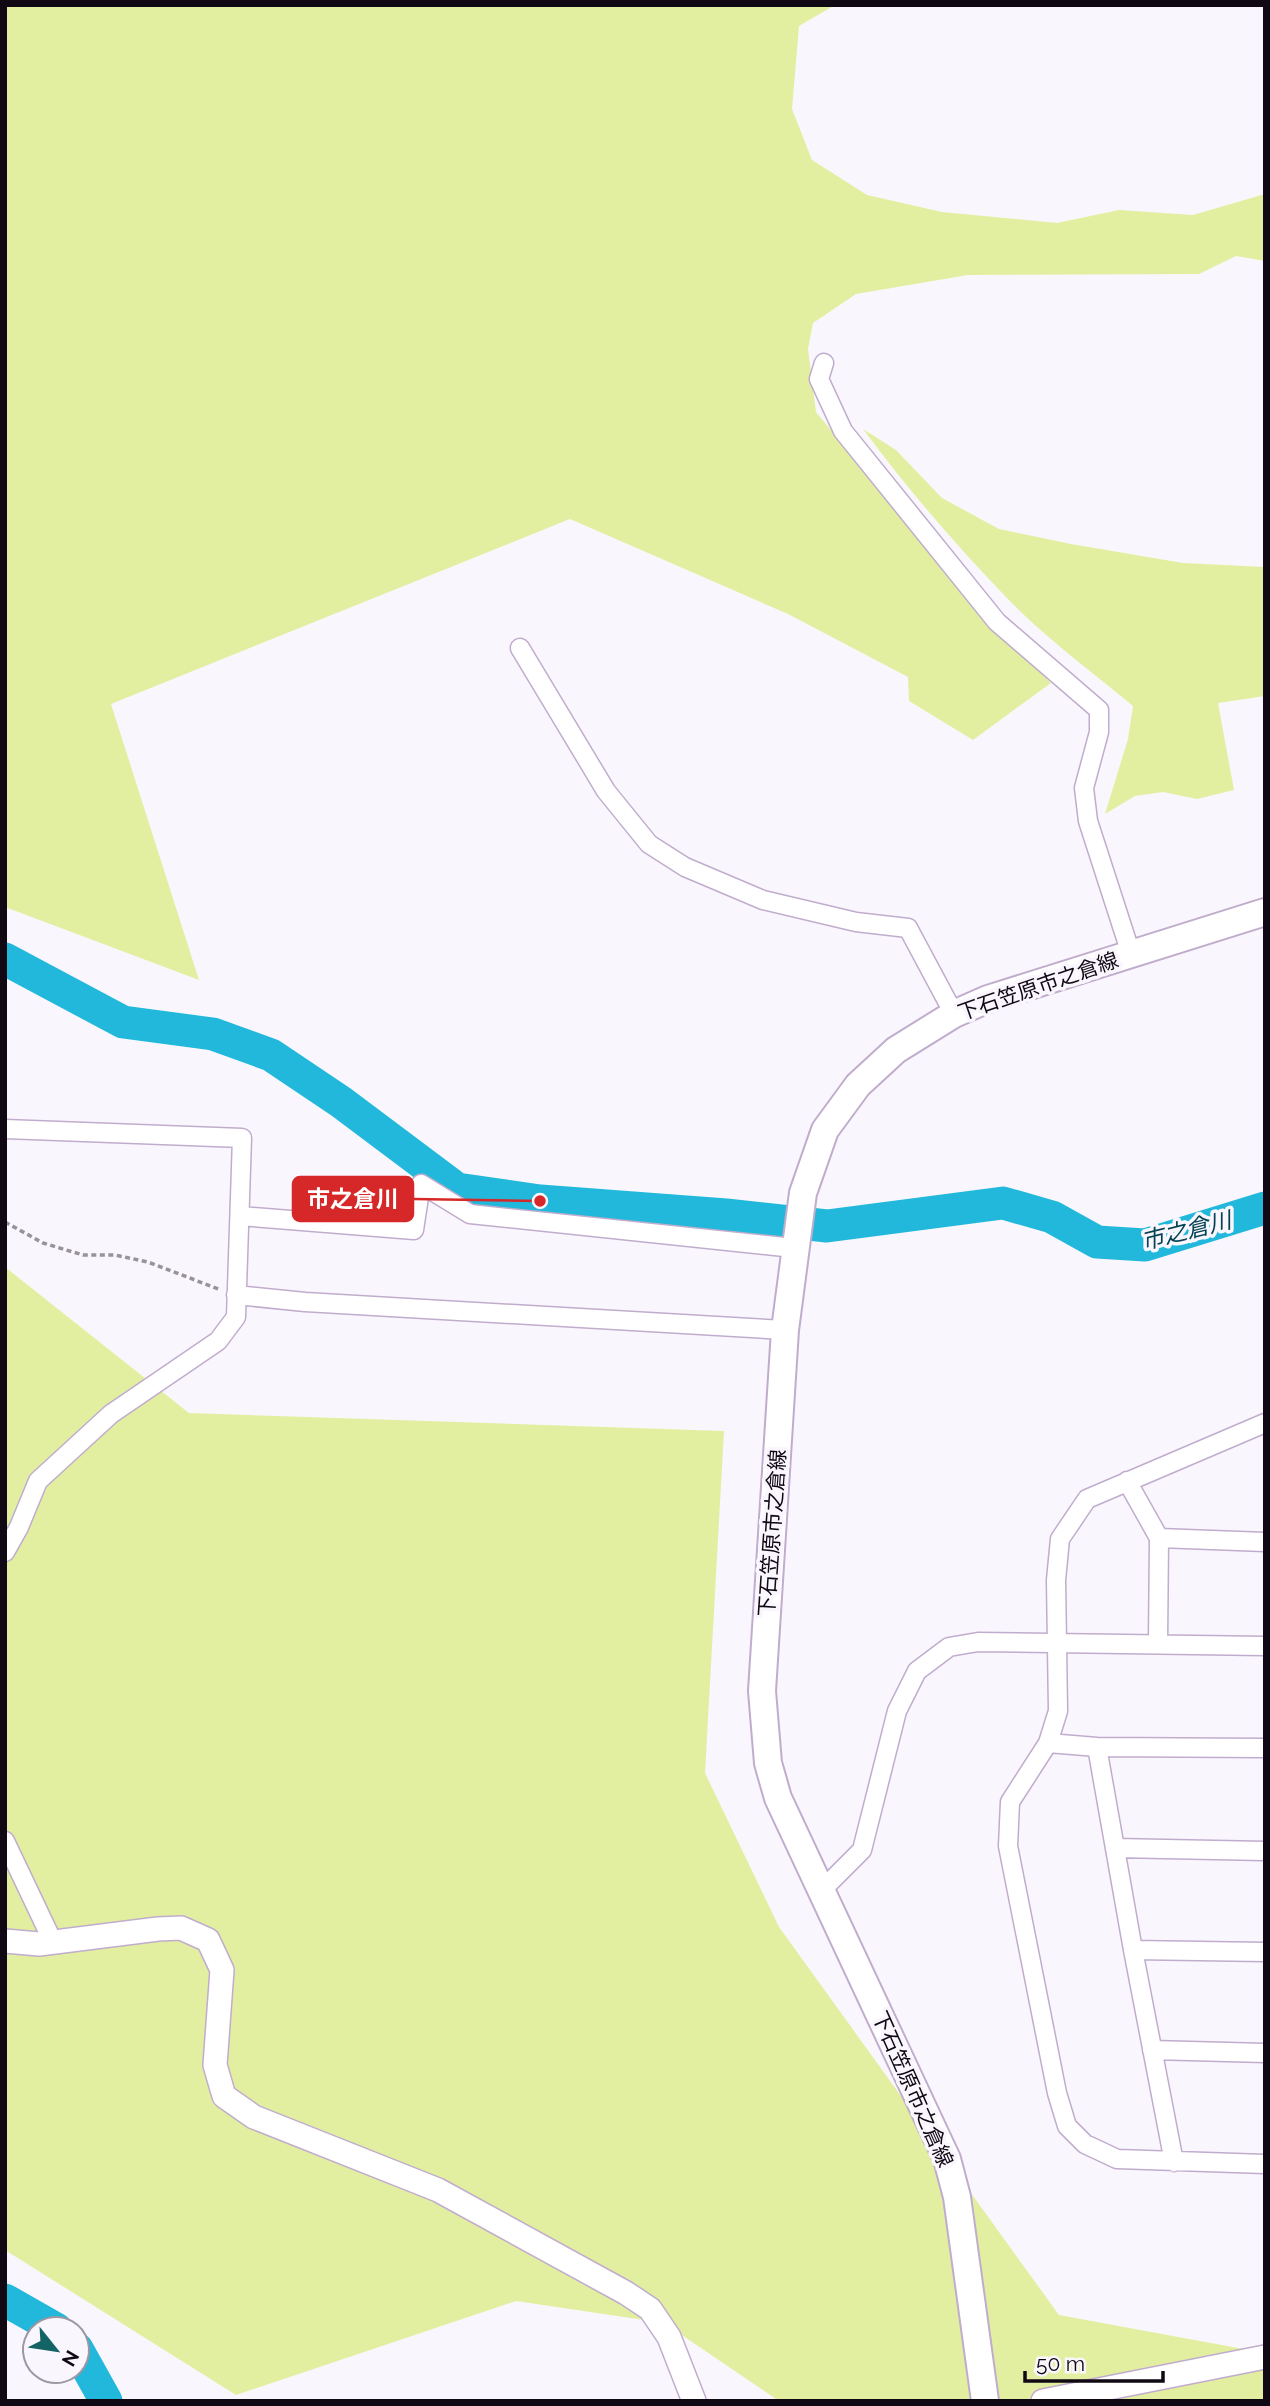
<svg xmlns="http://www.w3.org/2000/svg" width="1270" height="2406" viewBox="0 0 1270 2406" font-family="Raleway,'Noto Sans JP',sans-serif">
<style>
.green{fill:#e3efa0}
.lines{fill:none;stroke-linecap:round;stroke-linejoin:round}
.river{stroke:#21b8db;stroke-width:33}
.minor-casing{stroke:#c0adcd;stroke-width:21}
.tertiary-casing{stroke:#c0adcd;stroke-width:26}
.secondary-casing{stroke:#c0adcd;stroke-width:30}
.path{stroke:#98929b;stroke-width:3.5;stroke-dasharray:5 3.5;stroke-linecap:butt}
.minor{stroke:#fff;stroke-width:18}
.tertiary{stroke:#fff;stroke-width:23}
.secondary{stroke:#fff;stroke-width:26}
.labels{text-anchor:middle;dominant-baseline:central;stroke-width:7;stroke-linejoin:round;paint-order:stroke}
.street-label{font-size:21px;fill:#100914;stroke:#faf6fd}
.water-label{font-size:23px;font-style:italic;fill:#034251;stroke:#faf6fd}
.leader{fill:none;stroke:#d62828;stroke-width:2.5}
.callout-dot{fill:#d62828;stroke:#faf6fd;stroke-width:2.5}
.callout{fill:#d62828;stroke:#d62828;stroke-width:2.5}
.callout-label{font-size:23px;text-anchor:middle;font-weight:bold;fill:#fff}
</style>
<rect width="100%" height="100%" fill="#faf6fd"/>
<path class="green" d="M5,5h830l-36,21 -7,83 20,51 55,35 75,17 115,11 62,-13 74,5 72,-21v67l-29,-5 -37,18 -231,1 -112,19 -43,29 -5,26 8,63 172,207 63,64 -78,57 -64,-39 -1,-24 -120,-63 -218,-95 -459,185 88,276 -194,-73z
M863,429l33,21 46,48 57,31 72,15 112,19 82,4v129l-47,7 16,87 -37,9 -34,-7 -28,4 -30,18 23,-75 5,-33c-43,-36 -90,-70 -129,-111 -50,-52 -98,-108 -141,-166z
M5,1267l184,146 535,18 -19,342 74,154 280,388 206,38v48h-486l-115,-78 -148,-22 -280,94 -231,-145z"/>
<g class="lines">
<path class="river" d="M5,959l118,63 90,12 58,21 70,47 116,87 83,12 186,14 101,11 176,-23 49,14 45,25 48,3 120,-37
M5,2300l51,29
M77,2349l29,52"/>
<g class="minor-casing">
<path id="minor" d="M824,363l-5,16 24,52 154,191 102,88v22l-15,56 4,33 43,133
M520,648l86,143 43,53 36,23 78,33 93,22 52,6 46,86
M5,1129l237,9 -6,179 -18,24 -107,73 -73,67 -19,46 -14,25
M240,1216l174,14 7,-46 49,30 324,34
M236,1295l69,7 480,28
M1265,1423l-178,76 -27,40 -4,41 2,131 -10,32 -38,59 -2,44 49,247 10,33 18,18 32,15 148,5
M1127,1481l32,57 -1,105
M1159,1538l106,4
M1048,1743l49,4 168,1
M1097,1747l36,203 41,212
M5,1841l48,101
M1115,1848l150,3
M821,1891l41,-41 35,-139 20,-40 32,-24 29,-5 287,4
M1133,1950l132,2
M1152,2050l113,3"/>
</g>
<g class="tertiary-casing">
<path id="tertiary" d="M5,1941l34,3 119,-15 23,-1 27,12 14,30 -7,95 9,31 30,21 184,73 188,103 24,16 19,28 25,64
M1043,2401l222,-44"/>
</g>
<g class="secondary-casing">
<path id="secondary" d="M985,2401l-28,-204 -10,-38 -169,-361 -10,-35 -6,-72 23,-361 18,-137 22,-63 33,-45 38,-35 58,-36 34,-15 277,-87"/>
</g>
<path class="path" d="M5,1222l38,21 40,12h32l33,7 73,28"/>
<use href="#minor" class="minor"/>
<use href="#tertiary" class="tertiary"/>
<use href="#secondary" class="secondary"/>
</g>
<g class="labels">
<g class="street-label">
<text transform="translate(1038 986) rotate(-19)">下石笠原市之倉線</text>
<text transform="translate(772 1533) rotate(-86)">下石笠原市之倉線</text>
<text transform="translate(913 2089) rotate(66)">下石笠原市之倉線</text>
</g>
<g class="water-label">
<text transform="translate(1186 1230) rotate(-14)">市之倉川</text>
</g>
</g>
<path class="leader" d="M540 1201L413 1199"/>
<circle class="callout-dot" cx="540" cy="1201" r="7"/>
<rect class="callout" x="293" y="1177" width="120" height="44" rx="7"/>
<g class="callout-label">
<text x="353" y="1207">市之倉川</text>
</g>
<rect width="1270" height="2406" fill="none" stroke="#100914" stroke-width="14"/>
<g transform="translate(56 2350) rotate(120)"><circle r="33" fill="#faf6fd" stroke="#9c97a0" stroke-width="2"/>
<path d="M0-5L12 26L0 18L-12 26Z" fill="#146465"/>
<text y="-10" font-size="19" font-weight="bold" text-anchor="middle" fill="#100914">N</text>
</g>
<path d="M1025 2371v10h138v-10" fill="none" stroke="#100914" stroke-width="3.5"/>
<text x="1036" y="2371" font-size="21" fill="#100914" stroke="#faf6fd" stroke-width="5" paint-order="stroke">50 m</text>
</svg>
